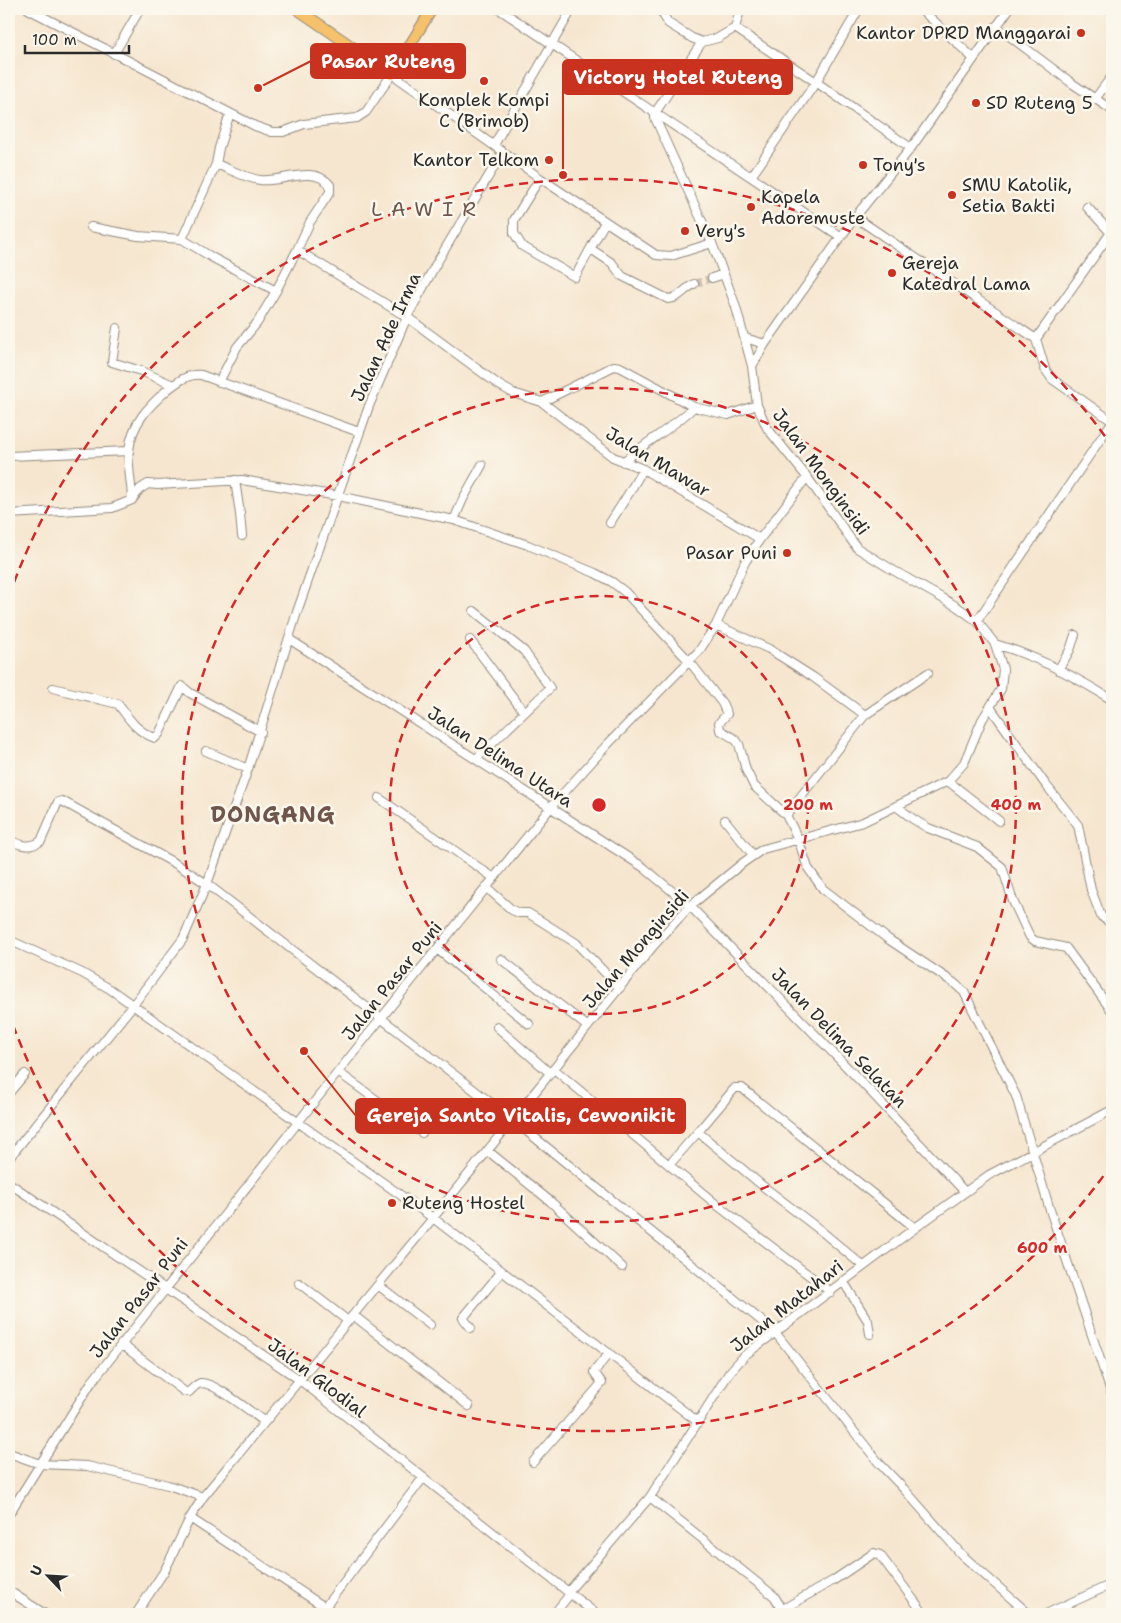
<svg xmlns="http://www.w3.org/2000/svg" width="1121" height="1623" viewBox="0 0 1121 1623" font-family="'Shantell Sans',sans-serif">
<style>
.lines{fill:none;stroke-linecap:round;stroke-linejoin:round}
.minor-tunnel{stroke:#cdc1ae;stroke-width:8;stroke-dasharray:8 4;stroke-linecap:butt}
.minor-casing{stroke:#90887d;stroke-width:10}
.major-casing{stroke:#90887d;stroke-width:12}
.minor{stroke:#fff;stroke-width:8}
.major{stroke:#f5c16b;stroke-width:10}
.ring{fill:none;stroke:#d62828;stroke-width:2.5;stroke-dasharray:9 6}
.poi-dot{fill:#c8321e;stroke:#fbf7ec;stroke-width:2}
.labels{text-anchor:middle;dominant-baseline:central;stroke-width:5;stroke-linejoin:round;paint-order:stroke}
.poi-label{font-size:18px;fill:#2b2b2b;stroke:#fbf7ec;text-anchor:start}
.street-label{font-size:18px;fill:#2b2b2b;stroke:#fbf7ec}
.quarter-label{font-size:20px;letter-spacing:1px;fill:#6f564c;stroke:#fbf7ec}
.district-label{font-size:22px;font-weight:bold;letter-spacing:1px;fill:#6f564c;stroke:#fbf7ec}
.centre{fill:#d62828;stroke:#fbf7ec;stroke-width:2.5}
.ring-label{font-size:15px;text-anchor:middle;font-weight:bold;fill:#d62828;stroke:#fbf7ec;stroke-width:5;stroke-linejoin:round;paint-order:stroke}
.leader{fill:none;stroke:#c8321e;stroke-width:2}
.callout-dot{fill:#c8321e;stroke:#fbf7ec;stroke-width:2}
.callout{fill:#c8321e;stroke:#c8321e;stroke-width:2}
.callout-label{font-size:19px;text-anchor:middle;font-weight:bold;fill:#fff}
</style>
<rect width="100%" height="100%" fill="#fbf7ec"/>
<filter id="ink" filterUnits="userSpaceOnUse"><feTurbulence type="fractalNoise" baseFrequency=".02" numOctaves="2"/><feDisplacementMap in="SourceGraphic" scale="10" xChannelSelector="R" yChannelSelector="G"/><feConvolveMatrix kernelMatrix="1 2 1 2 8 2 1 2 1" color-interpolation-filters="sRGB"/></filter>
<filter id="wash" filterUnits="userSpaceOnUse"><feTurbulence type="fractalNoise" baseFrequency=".0096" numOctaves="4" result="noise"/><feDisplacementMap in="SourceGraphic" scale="20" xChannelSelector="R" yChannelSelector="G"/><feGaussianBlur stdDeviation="1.12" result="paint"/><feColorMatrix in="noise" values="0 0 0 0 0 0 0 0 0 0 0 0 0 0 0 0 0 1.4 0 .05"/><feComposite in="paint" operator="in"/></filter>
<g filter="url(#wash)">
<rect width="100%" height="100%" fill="#f6e6cf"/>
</g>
<g filter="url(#ink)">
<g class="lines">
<path class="minor-tunnel" d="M694,284l18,-6"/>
<g class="minor-casing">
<path id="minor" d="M28,9l227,117 17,6h11l21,-8 53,-6 9,-6 26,-38 148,104 116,77 15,1 41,-13
M499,9l342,228
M660,9l8,14 24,15 10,4 16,-4 17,-10 4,-14v-5
M921,9l52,49
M996,26l77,58 39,26
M735,28l81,54 95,66
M114,54l26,-45
M1095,99l17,-23
M230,113l-11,35 -3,16c14,5 29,14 44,16 21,3 53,-16 70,5v7l-20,30 -13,28 110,67 92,68 14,8 29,9 71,55 30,12 117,70
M494,145l78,-136
M751,177l65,-95 43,-73
M540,178l-26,42v13l8,13 53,31 30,-55
M1087,207l24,26
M855,217l181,122 9,30 7,10 60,42
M91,227l47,9 44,3 34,-75
M182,239l31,19 63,33 21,-41
M591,249l21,14 10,13 46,23c11,0 16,-10 26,-15
M712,278l12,-4
M117,328l-5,34 29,9 32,14
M745,338l20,6
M1036,339l76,-108
M752,366l13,-22 90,-127 56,-69 98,-139
M219,382l18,-35 20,-24 19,-32
M542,402l72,-36 6,1 74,40
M9,456l120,-5
M623,462c23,-20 49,-34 71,-55l34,8 29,-10
M235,480l5,34 2,22
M132,500l8,-11 8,-5 9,1 85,-5 96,16 116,24 74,25 67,28 17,9 13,10 65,70 32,41 5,11 -8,9 1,7 15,9 4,5 7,26 8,16 32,29 12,24 10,29 15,21 65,50 66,44 10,9 52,104 33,111 63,188
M9,514l103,-6 20,-8c0,-15 -5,-35 -3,-50 3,-27 19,-43 38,-60 10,-8 22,-17 34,-15l158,57
M454,520l9,-21 19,-34
M610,523l19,-30 14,-24
M474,611l50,40 26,37 -74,71
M977,621l135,-199
M716,625l53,24 44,28 52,38
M289,639l354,228 47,39 180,185 95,101
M470,640l54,72
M995,644c41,12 81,33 117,56
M1058,670l12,-20 5,-15
M53,688l65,16c11,15 18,27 37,34l4,-4 23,-48 8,7 71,39
M990,707l56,78 32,40 13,65 10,26 5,4 6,-3
M206,751l42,18
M948,781l51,40
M379,798l115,80
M896,806l17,13 15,9 49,19 25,20 11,34 17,36 5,4 31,7 46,63
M786,815l79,-100 63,-42
M725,820l28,35
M9,840c11,5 21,9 32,1l17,-39 4,-1 114,63 31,20 306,236 261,211 105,132 25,26 58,66 67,59
M486,887l26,23 7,3h9l48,30 44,45
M9,940l73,33 28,16 323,229 265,204
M437,949l92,75
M501,959l87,68
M497,1027l53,46
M554,1069l163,136 114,87
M338,1072l84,61
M9,1093l16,-19
M698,1132l37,-44h7l173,140
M488,1151l62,50 72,66
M9,1158l124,-153 50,-66 24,-55 41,-115 49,-157 72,-206 38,-89 29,-53 67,-112
M669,1165l29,-33 66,55 56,43 43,36
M9,1183l291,197 296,234
M843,1281l25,40 2,13
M299,1283l49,38
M378,1285l52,40
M353,1315l116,91
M471,1328l-8,-10 39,-47
M121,1344l64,48h4c3,-3 7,-8 12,-9 14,-1 52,31 64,39
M9,1453l31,11 47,2 81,19 35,12
M533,1462l69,-79 -8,-11 15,-19
M650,1497l124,99 10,16
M9,1514l82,-131 247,-311 213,-265 55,-61 93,-95 17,-26 29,-63 15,-23 47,-62
M190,1518l145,96
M9,1591l36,23
M568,1592l82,-95 79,-124 16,-18 170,-127 74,-53 123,-65
M325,1607l98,-129
M783,1609l51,-29 40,-27 6,2 44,59
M136,1614l29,-44 25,-52 13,-21 230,-279 221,-273 36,-39 54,-44 19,-13 100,-27 85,-41 16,-18 18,-43 19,-31 2,-20 -8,-25 -18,-23 -21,-15 -65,-37 -34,-21 -50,-71 -40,-49 -10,-23 -5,-39 -17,-62 -23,-61 -57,-125v-5l47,-71
M554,1614l16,-20
M1046,1614l66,-30"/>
</g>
<g class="major-casing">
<path id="major" d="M297,9l95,65 40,-65"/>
</g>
<use href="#minor" class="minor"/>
<use href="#major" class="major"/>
</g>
</g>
<g class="ring">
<circle cx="599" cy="805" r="209"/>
<circle cx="599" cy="805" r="417"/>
<path d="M1112 1164A626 626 0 0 1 9 1014M9 596A626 626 0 0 1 1112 446"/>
</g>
<g class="poi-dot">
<circle cx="1081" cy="33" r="5"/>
<circle cx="484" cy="81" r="5"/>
<circle cx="976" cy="103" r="5"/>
<circle cx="549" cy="160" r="5"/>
<circle cx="863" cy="165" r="5"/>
<circle cx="952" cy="195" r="5"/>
<circle cx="751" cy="207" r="5"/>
<circle cx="685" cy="231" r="5"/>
<circle cx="892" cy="273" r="5"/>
<circle cx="787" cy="553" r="5"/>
<circle cx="392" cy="1203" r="5"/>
</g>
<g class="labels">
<g class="poi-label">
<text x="1071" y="33" text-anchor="end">Kantor DPRD Manggarai</text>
<text x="484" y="100" text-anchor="middle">Komplek Kompi<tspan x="484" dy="21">C (Brimob)</tspan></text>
<text x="986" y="103">SD Ruteng 5</text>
<text x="539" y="160" text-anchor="end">Kantor Telkom</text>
<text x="873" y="165">Tony's</text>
<text x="962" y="185">SMU Katolik,<tspan x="962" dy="21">Setia Bakti</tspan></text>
<text x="761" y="197">Kapela<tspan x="761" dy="21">Adoremuste</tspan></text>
<text x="695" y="231">Very's</text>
<text x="902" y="263">Gereja<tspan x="902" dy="21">Katedral Lama</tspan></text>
<text x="777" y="553" text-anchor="end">Pasar Puni</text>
<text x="402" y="1203">Ruteng Hostel</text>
</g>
<g class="street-label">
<text transform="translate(386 337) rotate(-65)">Jalan Ade Irma</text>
<text transform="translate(658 462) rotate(31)">Jalan Mawar</text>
<text transform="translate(821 472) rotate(54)">Jalan Monginsidi</text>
<text transform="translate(500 757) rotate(33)">Jalan Delima Utara</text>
<text transform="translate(636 949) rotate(-49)">Jalan Monginsidi</text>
<text transform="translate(392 981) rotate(-51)">Jalan Pasar Puni</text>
<text transform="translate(839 1038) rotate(46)">Jalan Delima Selatan</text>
<text transform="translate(139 1298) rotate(-52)">Jalan Pasar Puni</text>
<text transform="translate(787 1306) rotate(-38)">Jalan Matahari</text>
<text transform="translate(317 1378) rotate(37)">Jalan Glodial</text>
</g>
<g class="quarter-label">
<text x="424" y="209">L A W I R</text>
</g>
<g class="district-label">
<text x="273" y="814">DONGANG</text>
</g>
</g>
<circle cx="599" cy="805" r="8" class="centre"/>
<g class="ring-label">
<text x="808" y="810">200 m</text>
<text x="1016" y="810">400 m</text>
<text x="1042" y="1253">600 m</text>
</g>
<path class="leader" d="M258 88L311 61M563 175L563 77M304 1051L356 1116"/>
<g class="callout-dot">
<circle cx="258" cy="88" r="5"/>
<circle cx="563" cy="175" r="5"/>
<circle cx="304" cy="1051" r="5"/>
</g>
<g class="callout">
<rect x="311" y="44" width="154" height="34" rx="5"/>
<rect x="563" y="60" width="229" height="34" rx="5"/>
<rect x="356" y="1099" width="329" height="34" rx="5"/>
</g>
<g class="callout-label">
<text x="388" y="68">Pasar Ruteng</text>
<text x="678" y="84">Victory Hotel Ruteng</text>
<text x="521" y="1122">Gereja Santo Vitalis, Cewonikit</text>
</g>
<rect width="1121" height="1623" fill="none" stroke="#fbf7ec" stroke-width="30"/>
<g transform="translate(48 1576) rotate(295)" stroke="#fbf7ec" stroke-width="4" paint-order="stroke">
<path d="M0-4L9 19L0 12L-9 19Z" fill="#2b2b2b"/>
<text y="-8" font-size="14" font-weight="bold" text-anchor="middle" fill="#2b2b2b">U</text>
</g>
<path d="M25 45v8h104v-8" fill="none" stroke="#2b2b2b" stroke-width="2.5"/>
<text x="32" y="45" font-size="15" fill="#2b2b2b" stroke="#fbf7ec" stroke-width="4" paint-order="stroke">100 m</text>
</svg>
